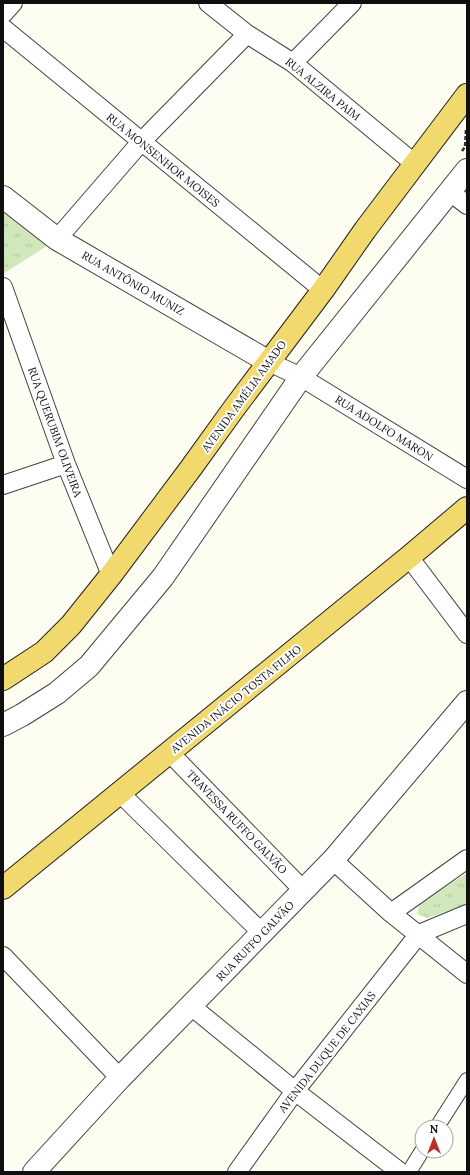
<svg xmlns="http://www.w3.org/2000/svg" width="470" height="1175" viewBox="0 0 470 1175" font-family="Lora,serif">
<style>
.park{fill:url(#park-tufts)}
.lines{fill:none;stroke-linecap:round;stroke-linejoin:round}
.pedestrian-casing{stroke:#424242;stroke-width:16}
.minor-casing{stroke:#424242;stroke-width:20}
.tertiary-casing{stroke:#424242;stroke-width:24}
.primary-casing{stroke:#202020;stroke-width:24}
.path{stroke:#313131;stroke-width:2.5;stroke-dasharray:4 2;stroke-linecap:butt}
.pedestrian{stroke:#fff;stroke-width:14}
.minor{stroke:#fff;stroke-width:18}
.tertiary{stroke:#fff;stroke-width:22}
.primary{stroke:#f1d96e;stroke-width:22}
.labels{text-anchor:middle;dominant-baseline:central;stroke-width:4;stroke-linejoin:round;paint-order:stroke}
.street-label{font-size:11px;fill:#0f0f0f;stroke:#fff}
</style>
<defs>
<pattern id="park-tufts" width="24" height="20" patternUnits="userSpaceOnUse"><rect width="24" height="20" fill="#d0e8bc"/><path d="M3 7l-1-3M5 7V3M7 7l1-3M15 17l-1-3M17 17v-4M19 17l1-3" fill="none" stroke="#b1c6a0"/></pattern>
</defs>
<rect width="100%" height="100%" fill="#fefdf2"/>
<path class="park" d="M3,202l47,42 -47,30z
M467,873v31l-39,14 -11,-4 3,-11z"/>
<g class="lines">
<g class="pedestrian-casing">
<path id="pedestrian" d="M437,1127l30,-47
M409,1172l13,-21"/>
</g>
<g class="minor-casing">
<path id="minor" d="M208,3l39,31 46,29 122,101
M3,14l10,-11
M3,28l320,262
M293,63l59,-60
M449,191l18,14
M57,239l84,-97 106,-108
M3,287l63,177 45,111
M269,362l32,15 166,102
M3,485l63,-21
M409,557l58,77
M170,753l134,138
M120,793l142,140
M333,860l58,53 76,61
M391,913l76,-54
M3,956l117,122
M191,1006l104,85 105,81
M237,1172l58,-81 124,-157 48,-20"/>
</g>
<g class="tertiary-casing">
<path id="tertiary" d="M3,197l54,42 212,123
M3,725l19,-10 35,-22 32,-27 74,-89 138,-200 166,-207
M34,1172l86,-94 213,-218 134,-158"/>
</g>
<g class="primary-casing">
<path id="primary" d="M3,679l41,-27 27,-27 40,-50 80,-107 44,-61 88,-117 42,-60 102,-135
M3,888l406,-331 58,-49"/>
</g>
<path class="path" d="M462,151l3,-4 1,-18"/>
<use href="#pedestrian" class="pedestrian"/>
<use href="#minor" class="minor"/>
<use href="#tertiary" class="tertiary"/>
<use href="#primary" class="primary"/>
</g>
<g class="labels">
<g class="street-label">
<text transform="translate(323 89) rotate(39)">RUA ALZIRA PAIM</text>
<text transform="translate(163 160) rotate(39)">RUA MONSENHOR MOISES</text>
<text transform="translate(133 283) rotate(30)">RUA ANTÔNIO MUNIZ</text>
<text transform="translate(244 396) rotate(-54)">AVENIDA AMÉLIA AMADO</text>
<text transform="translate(384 428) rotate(32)">RUA ADOLFO MARON</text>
<text transform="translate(55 432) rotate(70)">RUA QUERUBIM OLIVEIRA</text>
<text transform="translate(236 699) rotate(-39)">AVENIDA INÁCIO TOSTA FILHO</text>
<text transform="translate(237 822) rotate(46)">TRAVESSA RUFFO GALVÃO</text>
<text transform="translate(255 941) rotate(-46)">RUA RUFFO GALVÃO</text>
<text transform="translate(327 1052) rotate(-52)">AVENIDA DUQUE DE CAXIAS</text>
</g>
</g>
<rect width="470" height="1175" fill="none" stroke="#0f0f0f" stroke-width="8"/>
<g transform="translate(434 1139)"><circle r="19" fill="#ffffff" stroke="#9f9f9f"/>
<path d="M0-3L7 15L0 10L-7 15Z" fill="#b92f2d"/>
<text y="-6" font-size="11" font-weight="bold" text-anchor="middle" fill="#0f0f0f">N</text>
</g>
</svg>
